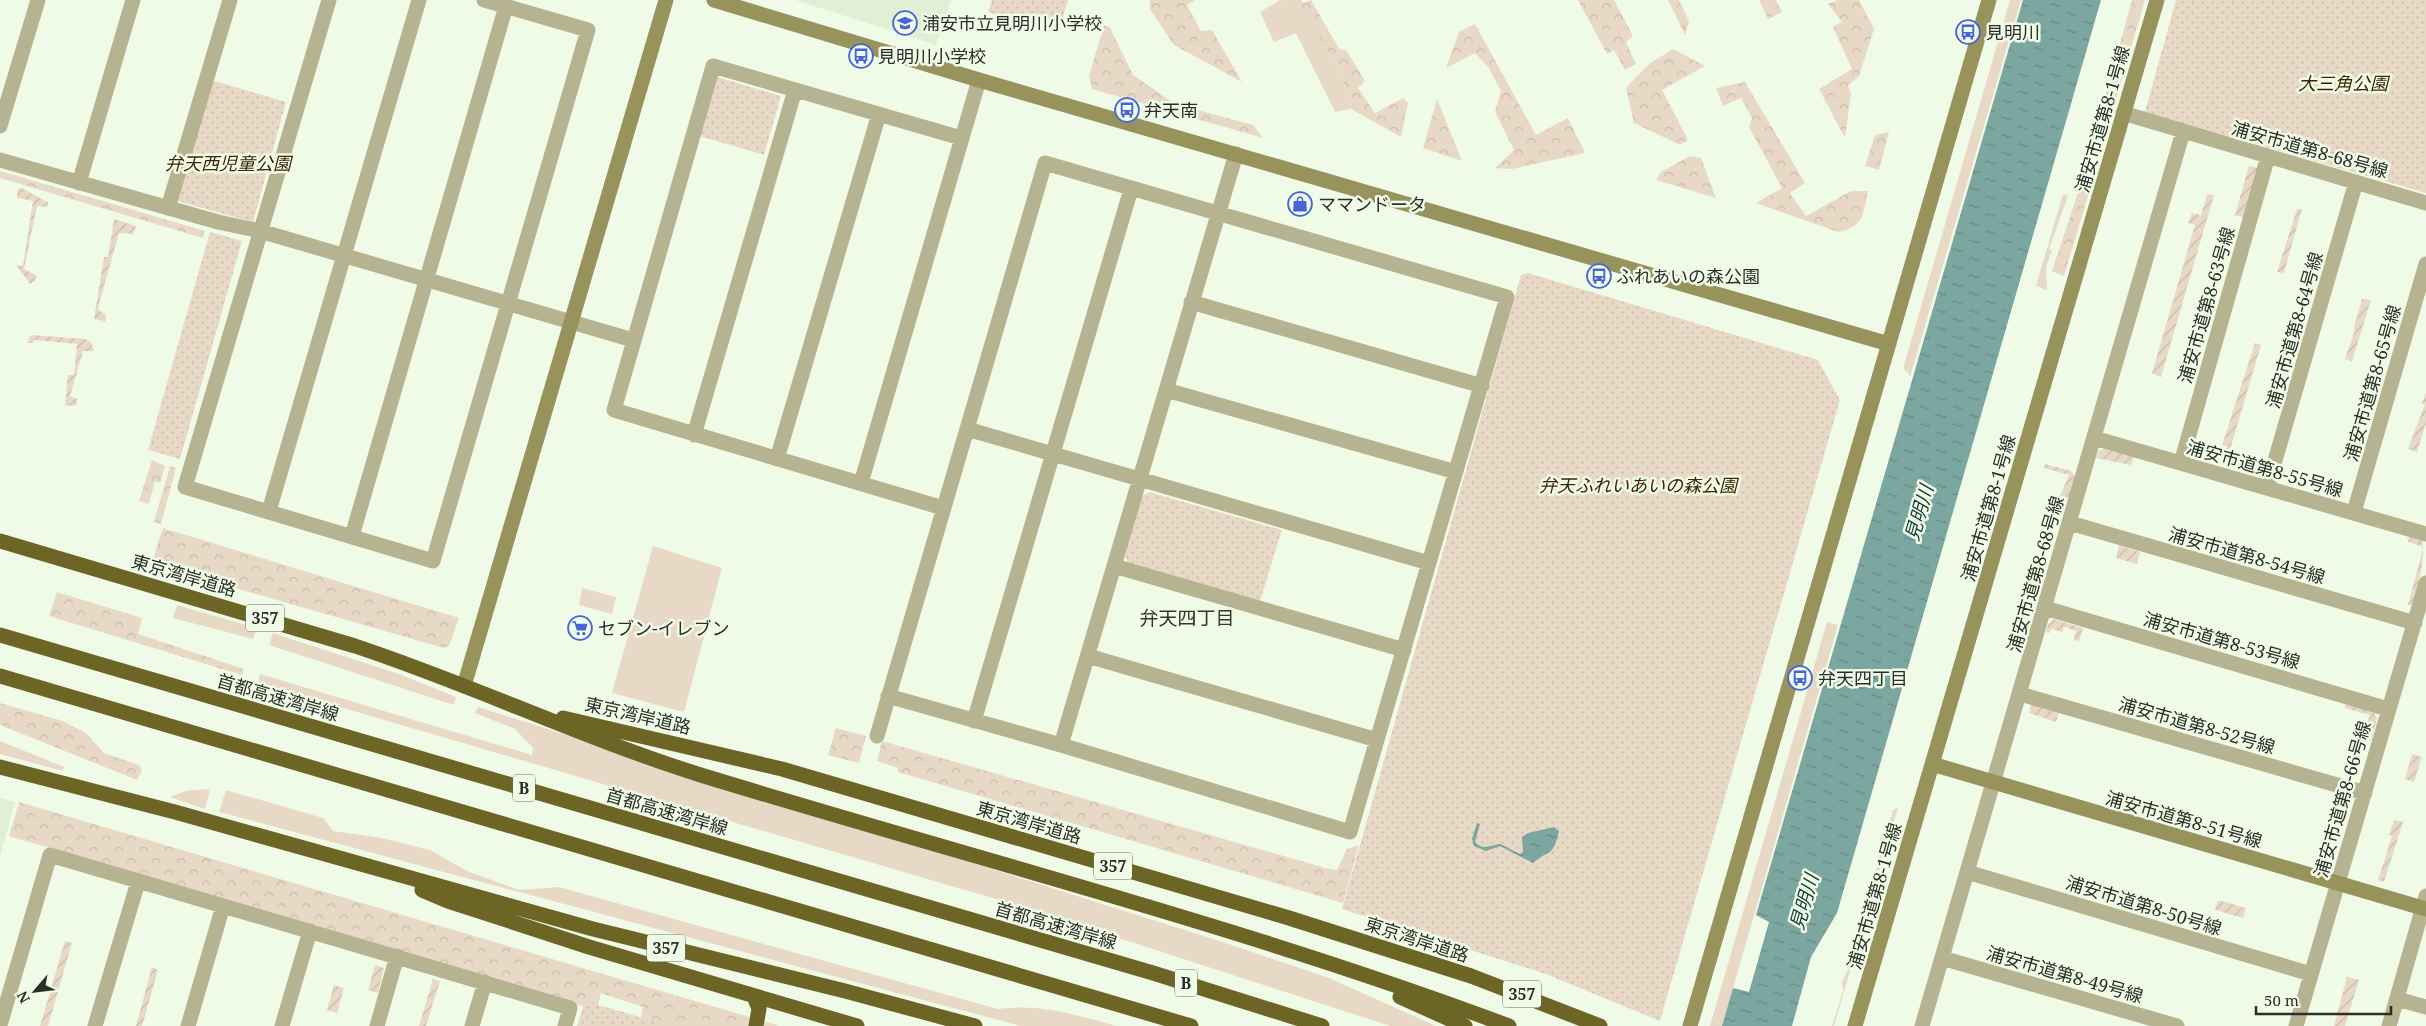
<svg xmlns="http://www.w3.org/2000/svg" width="2426" height="1026" viewBox="0 0 2426 1026" font-family="'Noto Serif','Noto Sans JP',serif">
<style>
.built{fill:#e1f0d5}
.grass{fill:#e8d9c6}
.forest{fill:url(#forest-crowns)}
.park{fill:url(#park-dots)}
.garden{fill:url(#garden-furrows)}
.water{fill:url(#water-ripples)}
.lines{fill:none;stroke-linecap:round;stroke-linejoin:round}
.street{stroke:#b6b390;stroke-width:15}
.secondary{stroke:#98925d;stroke-width:15}
.highway{stroke:#6d6525;stroke-width:15}
.labels{text-anchor:middle;dominant-baseline:central;stroke-width:5;stroke-linejoin:round;paint-order:stroke}
.shield{fill:#f0fbe7;stroke:#666c61;stroke-width:1}
.shield-label{font-size:16px;font-weight:bold;fill:#2b2f28}
.poi-label{font-size:18px;fill:#2b2f28;stroke:#f0fbe7;text-anchor:start}
.park-label{font-size:18px;font-style:italic;fill:#3d2700;stroke:#f0fbe7}
.street-label{font-size:18px;fill:#2b2f28;stroke:#f0fbe7}
.water-label{font-size:19px;font-style:italic;fill:#153e3a;stroke:#f0fbe7}
.neighbourhood-label{font-size:19px;fill:#313929;stroke:#f0fbe7}
</style>
<defs>
<pattern id="forest-crowns" width="20" height="18" patternUnits="userSpaceOnUse" patternTransform="scale(1.25)"><rect width="20" height="18" fill="#e8d9c6"/><path d="M2 6a3 3 0 1 1 6 0M12 15a3 3 0 1 1 6 0" fill="none" stroke="#c7bbaa"/></pattern>
<pattern id="park-dots" width="8" height="8" patternUnits="userSpaceOnUse" patternTransform="scale(1.25)"><rect width="8" height="8" fill="#e8d9c6"/><path d="M2 2h.1M6 6h.1" fill="none" stroke="#c7bbaa" stroke-width="1.8" stroke-linecap="round"/></pattern>
<pattern id="garden-furrows" width="10" height="10" patternUnits="userSpaceOnUse" patternTransform="scale(1.25)"><rect width="10" height="10" fill="#e8d9c6"/><path d="M-1 1l2-2M0 10L10 0M9 11l2-2" fill="none" stroke="#c7bbaa"/></pattern>
<pattern id="water-ripples" width="26" height="14" patternUnits="userSpaceOnUse" patternTransform="scale(1.25)"><rect width="26" height="14" fill="#7ca7a1"/><path d="M2 4q2-2 4 0t4 0M15 11q2-2 4 0t4 0" fill="none" stroke="#668883"/></pattern>
</defs>
<rect width="100%" height="100%" fill="#f0fbe7"/>
<path class="built" d="M795,0h156l-15,45z
M0,798l15,4 -15,55z"/>
<path class="grass" d="M1280,0l26,16 32,51 13,42 -16,3 -39,-79 -22,9 -14,-30z
M2010,0h11l-111,377 -2,-5 -5,-3z
M2063,194l5,2 -19,53 3,1 -6,17 1,23 -11,-4z
M653,546l69,22 -38,144 -72,-19z
M582,588l34,9 -4,17 -33,-9z
M177,605l80,23 -4,11 -80,-21z
M1827,622l11,3 -116,401h-12z
M273,633l126,41 57,23 -2,8 -185,-60z
M260,674l272,81 1,-7 -18,-19 -40,-16 3,-6 748,236 103,35 107,48h-46l-367,-119 -765,-224z
M0,741l64,26 -1,4 -63,-17z
M210,789l-5,20 -35,-12 16,-6z
M226,790l97,28 10,13 49,7 48,12 37,21 52,19 40,-3 439,122c41,-6 79,6 119,17h-96l-802,-214z
M1898,808l-64,218h-2l11,-35 -1,-9 7,-15 -1,-15c9,-11 12,-20 12,-33l3,-2 30,-107z"/>
<path class="forest" d="M1150,0h45l-8,5 14,26 11,-1 30,52 -68,-37 -24,-36z
M1280,0h21l2,3 8,-3 28,49 7,1 19,31 -7,7 17,25 28,-15 5,5 -7,34 -50,-28 -13,-42 -32,-50z
M1578,0h36l19,36 -7,6 10,22 -11,6 -11,-20 -7,4z
M1668,0h11l10,21 -4,14z
M1759,0h17l6,12 -14,7z
M1838,0h21l15,29 -15,47 -11,10 3,7 -6,45 -26,-49 33,-20 -19,-42 9,-5 -14,-18z
M2132,0h13l-38,130 -10,-4z
M1475,24l61,111 32,-17 17,35 -73,16 -17,-1 19,-18 -19,-38 6,-21 -13,-24 -13,-14 -29,15 13,-36z
M1104,25l6,3 23,47 42,29 78,21 10,13 -171,-49 -3,-13z
M1673,49l32,17 -43,24 26,50 -8,5 -46,-22 -8,-35 23,-24z
M1745,82l60,101 -15,10 16,23 45,-25h17c-5,23 -4,36 -30,41l-82,-29 26,-15 -33,-61 3,-9 -11,-20 -18,8 -7,-18z
M1437,99l25,62 -39,-13z
M1889,132l-10,38 -14,-4 10,-31z
M1690,156l11,2 15,40 -60,-18 5,-8z
M2088,162l9,4 -33,110 -12,-5z
M0,171l205,60 -2,7 -203,-60z
M152,460l13,6 -5,17 -5,-2 -6,23 -10,-3z
M170,466l6,2 -15,56 -7,-2z
M163,528l296,90 -10,28 -5,2 -293,-84z
M57,592l85,26 -4,16 106,35 -2,6 -193,-59z
M0,703l63,18 23,12 18,20 35,12 3,5 -5,10 -137,-55z
M836,728l30,8 -7,27 -31,-8z
M882,741l447,128 8,1 10,-21 12,-4 -16,58 -445,-131v-4l-21,-7z
M19,802l761,224h-125l-15,-4 3,-15 -42,-14 -4,17 -588,-174z"/>
<path class="park" d="M992,0h76l-10,33 -70,-21z
M2176,0h250v193l-281,-81z
M717,77l64,19 -17,59 -64,-19z
M211,80l75,22 -33,120 -76,-21z
M210,232l32,9 -62,218 -32,-9z
M1528,273l290,87 22,40 -180,621 -114,-47 -204,-65 179,-634z
M1149,492l133,38 -22,71 -132,-38 -3,-7 17,-60z
M585,1001l85,25h-93z"/>
<path class="garden" d="M2249,166l9,2 -14,50 -9,-3z
M22,188l27,15 -2,4 -10,-1 -13,63 12,6 -1,6 -5,3 -14,-19 7,1 10,-65 -16,-3 1,-9z
M2207,194l7,1 -53,182 -9,-4 43,-148 -7,-2 4,-10 9,2z
M2297,209h5l-18,64 -7,-1z
M114,219l22,7 -3,8 -14,-1 -21,75 1,2 7,5 -1,6 -11,-2 10,-62h4z
M2362,299l9,1 -19,61 -7,-2 10,-29 -1,-3z
M32,335l53,4 6,3 3,9h-11l-13,45 7,3v6l-12,1 3,-31h6l3,-31 -44,-4v3h-6l3,-7z
M2255,343l6,2 -35,118 -3,-1 5,-16 -6,-1z
M2426,392v31l-9,29 -9,-3 17,-45 -3,-1z
M2104,449l30,8 -3,8 -35,-7 3,-7z
M2045,464l26,7 4,6 -6,21 -9,-2 9,-21 -25,-7z
M2409,536l13,4c4,17 -4,47 -10,65h-4l15,-56 -2,-3 -13,-4z
M2119,545l21,7 -3,12 -21,-6z
M2053,619l30,9 -4,13 -5,-1 2,-9 -12,-4 -2,5 -11,-3 -1,4 -4,-1 2,-7z
M2032,703l27,9 -3,10 -27,-9z
M2346,704l27,7 4,7 -6,23 -9,-3 8,-23 -25,-7z
M2412,754l10,3 -8,25 -9,-3z
M2394,820l9,2 -19,60 -6,-2 14,-44 -3,-1z
M2218,900l28,8 -3,10 -28,-8z
M65,941l7,2 -24,83h-8z
M375,965l9,3 -6,25 -10,-3z
M152,967l6,3 -16,56h-6z
M2347,977l12,3 -14,46h-11z
M433,979l7,2 -14,45h-7z
M334,985l10,3 -7,25 -10,-3z"/>
<path class="water" d="M2023,0h78l-264,913 -26,44 -19,69h-70l11,-38 16,4 20,-70 -13,-7z
M1477,823l3,1 -5,18c8,9 15,3 25,2l20,10 3,-1 -1,-16 6,-4 26,-6 5,4c-6,26 -8,17 -26,32l-33,-17 -14,5 -12,-5 -2,-7z"/>
<g class="lines">
<path class="street" d="M329,0l-144,487 248,74 155,-531 -104,-30
M2123,113l303,90
M0,126l38,-126
M0,160l218,62 42,9 373,109
M79,183l54,-183
M168,208l62,-208
M1191,302l291,84
M1166,390l290,82
M967,429l462,134
M694,435l101,-345
M2094,438l332,96
M777,459l102,-345
M2181,463l87,-307
M861,483l118,-403
M2267,488l89,-306
M943,508l-329,-98 99,-344 248,72
M269,511l150,-511
M2354,512l72,-248
M2070,523l345,100
M352,536l154,-530
M1114,566l290,84
M2045,608l343,101
M1088,656l289,84
M2020,694l345,99
M974,721l157,-532
M877,736l168,-573 462,134 -157,535 -289,-87 -173,-49
M1061,745l175,-591
M1967,872l344,102
M1942,958l235,68
M2397,999l29,8
M0,1025l50,-170 520,153 -5,18
M95,1026l43,-144
M188,1026l35,-120
M282,1026l28,-95
M377,1026l20,-70
M472,1026l13,-44
M1922,1026l261,-894
M2296,1026l130,-443
M2389,1026l37,-130"/>
<path class="secondary" d="M714,0l265,80 910,264
M464,686l202,-686
M1932,764l494,145
M1690,1026l299,-1026
M1855,1026l302,-1026"/>
<path class="highway" d="M0,541l355,105c118,39 230,93 349,130 268,82 541,151 805,250
M0,635l1153,338 169,53
M0,676l1191,350
M563,718l219,51 507,149 182,58 129,50
M0,767l175,45 418,117 252,62 130,35
M422,890l26,11 141,46 268,79
M754,996l5,13 -3,17
M1400,997l65,29"/>
</g>
<defs>
<g id="school-ring" transform="scale(1.25)"><circle r="9.5" fill="#f0fbe7" stroke="#4863d7" stroke-width="1.5"/><path d="M0-5L7-2L0 1L-7-2ZM-4 1L0 2.5L4 1V4Q0 6-4 4Z" fill="#4863d7"/></g>
<g id="bus-ring" transform="scale(1.25)"><circle r="9.5" fill="#f0fbe7" stroke="#4863d7" stroke-width="1.5"/><path d="M-5-6H5V4H4V6H2V4H-2V6H-4V4H-5ZM-3.5-4V0h7V-4ZM-3.5 1.2v1.5H-2V1.2ZM2 1.2v1.5H3.5V1.2Z" fill="#4863d7"/></g>
<g id="shop-ring" transform="scale(1.25)"><circle r="9.5" fill="#f0fbe7" stroke="#4863d7" stroke-width="1.5"/><path d="M-5-2.5h2.3a2.7 3.5 0 0 1 5.4 0H5L5.5 6h-11ZM-1.5-2.5h3a1.5 2.3 0 0 0-3 0Z" fill="#4863d7"/></g>
<g id="supermarket-ring" transform="scale(1.25)"><circle r="9.5" fill="#f0fbe7" stroke="#4863d7" stroke-width="1.5"/><path d="M-6-5.5h2.5l.6 2H6L4.5 2H-2.5L-4.4-4H-6ZM-1.5 3.2a1.3 1.3 0 1 0 .1 0ZM3 3.2a1.3 1.3 0 1 0 .1 0Z" fill="#4863d7"/></g>
</defs>
<g fill-rule="evenodd">
<use href="#school-ring" x="905" y="23"/>
<use href="#bus-ring" x="1968" y="32"/>
<use href="#bus-ring" x="861" y="56"/>
<use href="#bus-ring" x="1127" y="110"/>
<use href="#shop-ring" x="1300" y="204"/>
<use href="#bus-ring" x="1599" y="276"/>
<use href="#supermarket-ring" x="580" y="628"/>
<use href="#bus-ring" x="1800" y="678"/>
</g>
<g class="labels">
<g class="shield">
<rect x="246" y="604.5" width="38" height="27" rx="4"/>
<rect x="513" y="774.5" width="22" height="27" rx="4"/>
<rect x="1094" y="852.5" width="38" height="27" rx="4"/>
<rect x="647" y="934.5" width="38" height="27" rx="4"/>
<rect x="1175" y="969.5" width="22" height="27" rx="4"/>
<rect x="1503" y="980.5" width="38" height="27" rx="4"/>
</g>
<g class="shield-label">
<text x="265" y="618">357</text>
<text x="524" y="788">B</text>
<text x="1113" y="866">357</text>
<text x="666" y="948">357</text>
<text x="1186" y="983">B</text>
<text x="1522" y="994">357</text>
</g>
<g class="poi-label">
<text x="922" y="23">浦安市立見明川小学校</text>
<text x="1986" y="32">見明川</text>
<text x="878" y="56">見明川小学校</text>
<text x="1144" y="110">弁天南</text>
<text x="1318" y="204">ママンドータ</text>
<text x="1616" y="276">ふれあいの森公園</text>
<text x="598" y="628">セブン-イレブン</text>
<text x="1818" y="678">弁天四丁目</text>
</g>
<g class="park-label">
<text x="2343" y="83">大三角公園</text>
<text x="228" y="163">弁天西児童公園</text>
<text x="1638" y="485">弁天ふれいあいの森公園</text>
</g>
<g class="street-label">
<text transform="translate(2102 119) rotate(-74)">浦安市道第8-1号線</text>
<text transform="translate(2310 149) rotate(16)">浦安市道第8-68号線</text>
<text transform="translate(2206 305) rotate(-74)">浦安市道第8-63号線</text>
<text transform="translate(2294 330) rotate(-74)">浦安市道第8-64号線</text>
<text transform="translate(2372 383) rotate(-74)">浦安市道第8-65号線</text>
<text transform="translate(2265 468) rotate(16)">浦安市道第8-55号線</text>
<text transform="translate(1988 508) rotate(-74)">浦安市道第8-1号線</text>
<text transform="translate(2247 555) rotate(16)">浦安市道第8-54号線</text>
<text transform="translate(2035 574) rotate(-74)">浦安市道第8-68号線</text>
<text transform="translate(184 575) rotate(16)">東京湾岸道路</text>
<text transform="translate(2222 640) rotate(16)">浦安市道第8-53号線</text>
<text transform="translate(278 697) rotate(16)">首都高速湾岸線</text>
<text transform="translate(638 715) rotate(13)">東京湾岸道路</text>
<text transform="translate(2197 725) rotate(16)">浦安市道第8-52号線</text>
<text transform="translate(2342 799) rotate(-74)">浦安市道第8-66号線</text>
<text transform="translate(667 811) rotate(16)">首都高速湾岸線</text>
<text transform="translate(2184 819) rotate(16)">浦安市道第8-51号線</text>
<text transform="translate(1029 822) rotate(16)">東京湾岸道路</text>
<text transform="translate(1874 896) rotate(-74)">浦安市道第8-1号線</text>
<text transform="translate(2144 905) rotate(17)">浦安市道第8-50号線</text>
<text transform="translate(1056 925) rotate(16)">首都高速湾岸線</text>
<text transform="translate(1417 939) rotate(18)">東京湾岸道路</text>
<text transform="translate(2065 974) rotate(16)">浦安市道第8-49号線</text>
</g>
<g class="water-label">
<text transform="translate(1919 513) rotate(-74)">見明川</text>
<text transform="translate(1804 902) rotate(-74)">見明川</text>
</g>
<g class="neighbourhood-label">
<text x="1187" y="618">弁天四丁目</text>
</g>
</g>
<g transform="translate(35 991) rotate(242)" stroke="#f0fbe7" stroke-width="4" paint-order="stroke">
<path d="M0-4L9 19L0 12L-9 19Z" fill="#2b2f28"/>
<text y="-8" font-size="14" font-weight="bold" text-anchor="middle" fill="#2b2f28">N</text>
</g>
<path d="M2256 1006v8h135v-8" fill="none" stroke="#2b2f28" stroke-width="2.5"/>
<text x="2264" y="1006" font-size="15" fill="#2b2f28" stroke="#f0fbe7" stroke-width="4" paint-order="stroke">50 m</text>
</svg>
